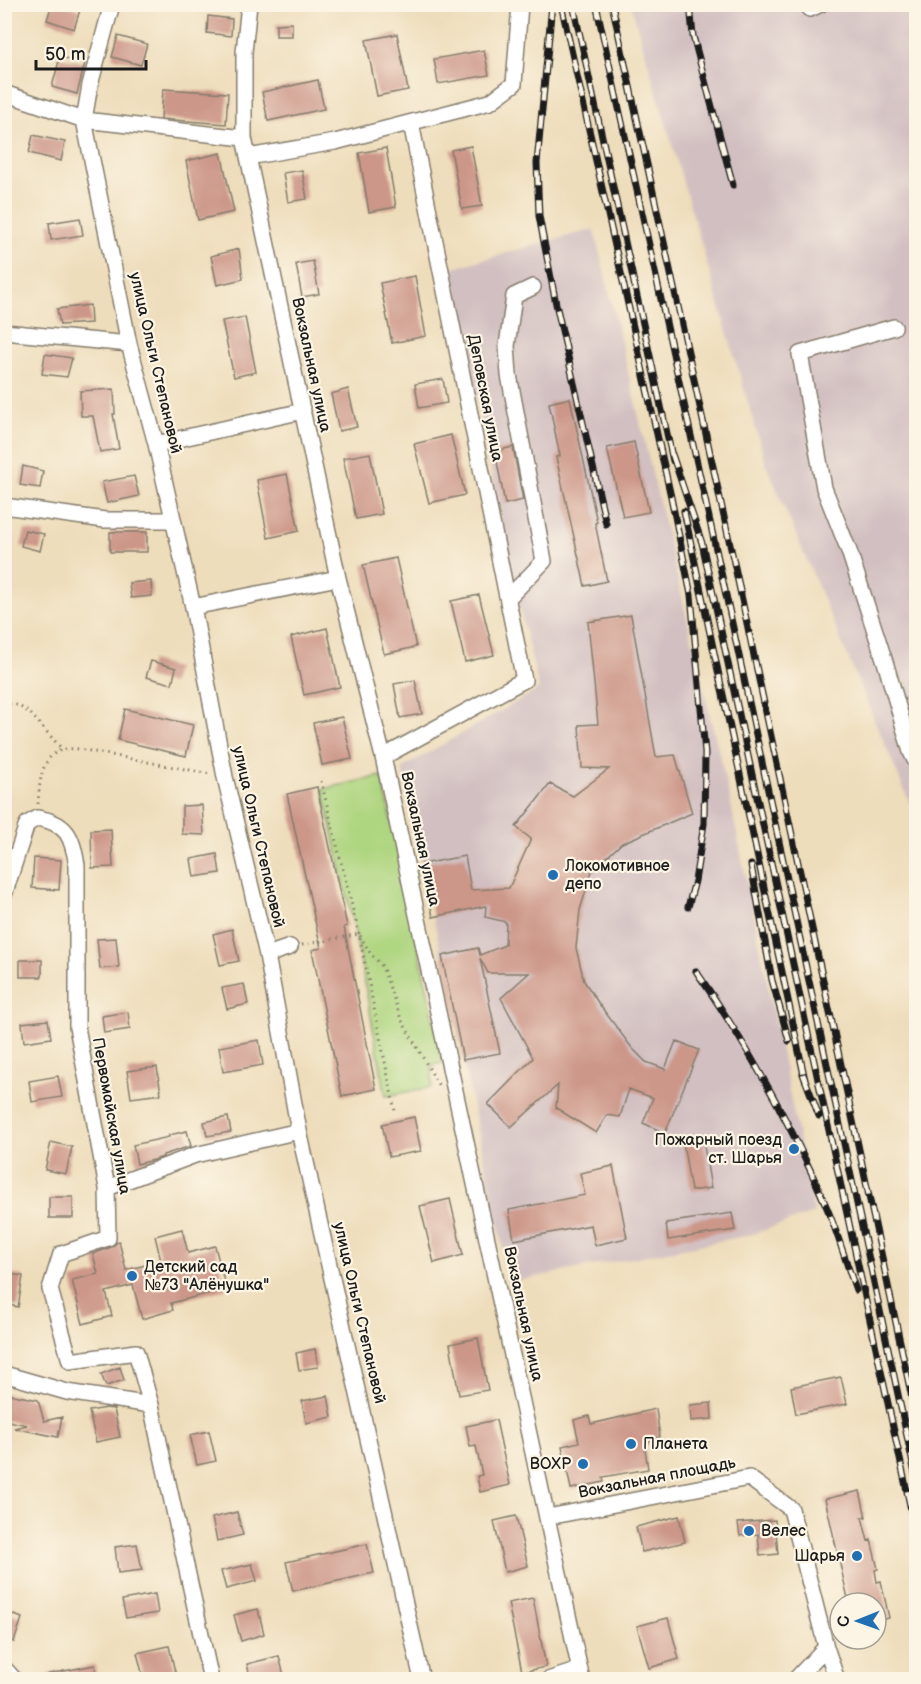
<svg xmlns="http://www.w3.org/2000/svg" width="921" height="1684" viewBox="0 0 921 1684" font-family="'Balsamiq Sans',sans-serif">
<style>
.industrial{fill:#d2bfc1}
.green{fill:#aed57f;stroke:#65784e;stroke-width:1.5}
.building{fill:#cc9688}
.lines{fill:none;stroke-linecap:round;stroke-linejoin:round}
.minor-casing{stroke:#857c6c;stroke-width:18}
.path{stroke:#857c6c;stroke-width:3;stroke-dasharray:1.5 4.5;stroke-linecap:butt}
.minor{stroke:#fff;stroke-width:15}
.rail-casing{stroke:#1c1c1c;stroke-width:7}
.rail{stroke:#fcf5e5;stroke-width:4.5;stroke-dasharray:14;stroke-linecap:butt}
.poi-dot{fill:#1f6fb2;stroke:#fcf5e5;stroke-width:2}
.labels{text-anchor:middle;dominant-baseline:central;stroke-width:4.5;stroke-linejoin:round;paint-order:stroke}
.street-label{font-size:16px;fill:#1c1c1c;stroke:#fcf5e5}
.poi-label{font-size:16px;fill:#1c1c1c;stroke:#fcf5e5;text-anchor:start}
</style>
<rect width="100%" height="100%" fill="#fcf5e5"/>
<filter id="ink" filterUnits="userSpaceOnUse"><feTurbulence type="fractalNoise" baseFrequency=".0167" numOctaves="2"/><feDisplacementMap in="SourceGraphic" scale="12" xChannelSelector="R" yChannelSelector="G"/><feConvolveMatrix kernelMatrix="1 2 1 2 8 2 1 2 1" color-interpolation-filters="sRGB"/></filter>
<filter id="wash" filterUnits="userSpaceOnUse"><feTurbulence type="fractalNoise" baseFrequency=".008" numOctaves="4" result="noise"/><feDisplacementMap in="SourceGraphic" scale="24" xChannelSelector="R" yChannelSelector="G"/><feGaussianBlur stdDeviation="1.35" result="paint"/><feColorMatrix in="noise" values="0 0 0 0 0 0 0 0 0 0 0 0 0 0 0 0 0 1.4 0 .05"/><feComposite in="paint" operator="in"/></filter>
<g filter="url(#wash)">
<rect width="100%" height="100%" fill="#edb"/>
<path class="industrial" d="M631,5h285v795l-2,13 -148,-349z
M594,229l135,566 85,418 -64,22 -240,47 -108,-514 137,-79 -27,-113 -60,-308z"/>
<path class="green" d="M382,776l61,287 -11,2v22l-46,9 -32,-169 -31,-138z"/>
<g id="blocks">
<path class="building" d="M52,4h11l17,6 -6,19 -27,-9z
M208,16l24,3 -1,17 -24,-3z
M292,23v13h-16v-12z
M397,34l11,56 -31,6 -11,-56z
M118,36l29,8 -6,21 -29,-8z
M484,50l5,25 -51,9 -4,-25z
M60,57l25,6 -8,31 -25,-7z
M318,80l6,29 -56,12 -6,-29z
M163,89l65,4 -2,31 -65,-5z
M33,135l32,7 -4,19 -32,-8z
M471,146l11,60 -20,3 -11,-59z
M386,148l10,59 -27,5 -10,-59z
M221,153l13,59 -36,8 -12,-59z
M302,170l5,29 -19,3 -5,-29z
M80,218l3,17 -32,5 -2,-17z
M239,249l4,30 -26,6 -6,-29z
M313,261l6,33 -17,3 -6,-33z
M415,276l11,60 -34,7 -12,-60z
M90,305l1,18 -31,2 -3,-16z
M245,317l11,55 -22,5 -12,-56z
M45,354l27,4 -5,19 -25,-3z
M443,379l4,24 -28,5 -4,-24z
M114,389l1,25h-2l6,35 -19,3 -7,-36h-12l-1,-25z
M348,389l9,38 -18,4 -8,-37z
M570,398l27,124 -2,1 12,58 -22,5 -29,-129 4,-1 -11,-53z
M451,435l14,60 -36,8 -15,-59z
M634,442l15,70 -26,5 -16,-69z
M513,447l10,53 -18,4 -10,-53z
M370,453l12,61 -26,5 -13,-61z
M23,466l20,5 -3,17 -20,-3z
M287,474l12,57 -31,7 -11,-58z
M134,476l5,20 -32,7 -5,-21z
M25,530l19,4 -4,17 -19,-5z
M110,532h37v20h-37z
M396,558l20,89 -32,7 -21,-89z
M151,581l1,15 -21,2 -2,-15z
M479,595l15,60 -29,7 -14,-61z
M631,615l25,142 19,-2 17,58 -70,30 -30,28 -12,39 -4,38 8,33 15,23 33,44 14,14 19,7 11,-28 23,9 -34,83 -22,-10 10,-25 -24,-9 -9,28 -13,-2 -11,18 -40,-25 2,-23 -47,42 -23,-23 45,-46 -32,-60 28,-25h-41l-8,-15 20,95 -37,7 -21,-104 36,-8 2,7 25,-10 1,-23 -21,-5 1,-11 -53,11 -11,-53 43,-8 6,34 38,-2 22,-49 -15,-12 34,-43 23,12 36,-27 -27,-1 -3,-43 19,-1 -10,-102z
M327,628l13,59 -36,8 -13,-58z
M151,661l25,7 -4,16 -26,-7z
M415,680l7,34 -22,4 -6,-34z
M125,709l68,16 -7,31 -68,-16z
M342,717l10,42 -30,6 -9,-42z
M317,787l30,139 -3,1 32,162 -34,7 -30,-146 9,-2 -34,-154z
M202,805l2,30 -22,-1v-28z
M111,829l2,38 -21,1 -1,-38z
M217,854l3,19 -26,4 -3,-18z
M34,858l27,2 -2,30 -27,-2z
M232,929l7,32 -19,4 -7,-31z
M116,938l3,29 -19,2 -3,-30z
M20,960h22v17h-22z
M244,984l4,20 -21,5 -5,-21z
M128,1012l2,17 -26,4 -2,-17z
M48,1020l3,18 -27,4 -2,-19z
M259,1040l4,25 -40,7 -4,-25z
M157,1067l4,27 -30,4 -4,-27z
M58,1076l4,21 -30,5 -3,-21z
M228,1117l3,15 -24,4 -3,-14z
M414,1117l7,34 -32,6 -7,-33z
M187,1131l4,15 -28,9v2l-9,3 -17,4 -4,-19 36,-8v-2z
M703,1140l8,48 -20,3 -8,-48z
M51,1142l21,5 -6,27 -21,-4z
M613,1166l14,72 -32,7 -4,-20 -77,15 -5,-30 76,-15 -5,-22z
M49,1197h24v21h-24z
M450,1199l13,56 -29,8 -14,-57z
M732,1213l3,17 -67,10 -2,-17z
M182,1229l6,24 27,-7 11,43 -55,14 2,7 -31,9 -9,-34 -27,7 6,24 -29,8 -11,-44 26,-6 -5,-20 18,-7 8,-6 7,29 35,-9 -6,-25z
M4,1273l19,3 -5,31 -14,-3z
M478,1338l10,52 -29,5 -9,-51z
M315,1349l3,18 -19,3 -3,-17z
M120,1367l4,13 -18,6 -5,-12z
M841,1377l6,27 -51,10 -5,-27z
M4,1393l34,7 6,21 18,-4 -4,20 -44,-9 13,-3 -23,-5z
M328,1396l4,21 -26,6 -4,-22z
M711,1403l1,16 -21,2 -1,-16z
M106,1408l8,1 6,28 -24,5 -7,-31z
M656,1409l4,28 -10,3 -5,9 3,20 -45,8 1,5 -33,7 -9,-43 17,-4 -5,-22 15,-4 2,8z
M496,1420l14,65 -30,7 -3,-16 5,-1 -6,-29 -6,1 -4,-21z
M209,1431l7,30 -19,4 -7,-30z
M860,1491l6,26h-4l6,24 3,-1 7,29 -3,1 2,12 4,-1 8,37 -13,3v-18h-27l-24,-104z
M237,1512l6,23 -26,6 -5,-23z
M516,1516l12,50 -23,6 -11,-51z
M679,1516l6,26 -43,10 -6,-25z
M775,1520l3,34 -18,2 -2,-22 -18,2 -2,-13z
M137,1544l5,26 -24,3 -3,-26z
M367,1544l7,29 -81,18 -7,-29z
M252,1564l5,17 -31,8 -5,-18z
M155,1594l3,19 -32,5 -4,-18z
M533,1598l13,69 -24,5 -14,-69z
M258,1609l6,25 -23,7 -7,-26z
M4,1611l18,7 -8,24 -10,-3z
M668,1618l11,41 -30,9 -12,-42z
M169,1646l7,30 -14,4h-18l-7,-27z
M279,1656l6,24h-34l-4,-16z
M95,1665l2,15h-49v-6z"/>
</g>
</g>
<g filter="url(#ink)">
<use href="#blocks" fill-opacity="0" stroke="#857c6c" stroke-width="1.5"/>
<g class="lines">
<g class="minor-casing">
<path id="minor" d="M112,4l-22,81 -6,35 45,224 27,100 37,163 32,170 42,178 32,176 123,549
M249,4l-5,48v86l94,440 45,179 199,923
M810,9l11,-5
M4,93l80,27 160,18
M248,157l87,-15 155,-40 24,-18 6,-80
M894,327l-94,27 24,134 25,63 37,114 25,87 5,10
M4,332l125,12
M156,444l147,-33
M4,506l101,14h68
M508,598l36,-37 -35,-186 -2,-29 7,-50 19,-9
M193,607l145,-29
M383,757l141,-77 -113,-557
M4,895l23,-71 10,-6c31,5 35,19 40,47v162l30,161 1,50 -47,16 -11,35 20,72 66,-9 15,53 60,275
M267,955l23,-8
M107,1188l88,-33 104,-24
M4,1374l63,18 84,13
M548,1517l201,-39 42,31 35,138 11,33
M4,1668l11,12
M548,1680l31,-10
M795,1680l31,-33"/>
</g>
<path class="path" d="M4,706l4,-2 9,1 13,8 32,36
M321,781l38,153 36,177
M38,804c2,-29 4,-59 41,-55l132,25
M302,945l57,-11 11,19 12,13 19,53 38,67"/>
<use href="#minor" class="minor"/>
<g class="rail-casing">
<path id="rail" d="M552,4l-15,159 2,53 17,88 50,220
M561,4l110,493 20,98 14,158 -1,71 -9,57 -7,26
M573,4l100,457
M596,4l125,568 195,906
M612,4l126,577 178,836
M690,4l3,32 40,149
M672,454l30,89 214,990
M684,511l121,569
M751,865l21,115 17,61
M696,971c51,74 96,154 131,237 11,26 19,55 29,82
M803,1074l16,42"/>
</g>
<use href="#rail" class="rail"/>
</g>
</g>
<g class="poi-dot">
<circle cx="553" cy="875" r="6"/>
<circle cx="794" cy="1149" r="6"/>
<circle cx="132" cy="1276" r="6"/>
<circle cx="631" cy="1444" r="6"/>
<circle cx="583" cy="1464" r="6"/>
<circle cx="749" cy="1531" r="6"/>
<circle cx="857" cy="1556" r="6"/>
</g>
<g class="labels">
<g class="street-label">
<text transform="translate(155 363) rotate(77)">улица Ольги Степановой</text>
<text transform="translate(311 365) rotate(78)">Вокзальная улица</text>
<text transform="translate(485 398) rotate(79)">Деповская улица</text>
<text transform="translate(258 837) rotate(77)">улица Ольги Степановой</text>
<text transform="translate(420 839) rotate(78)">Вокзальная улица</text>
<text transform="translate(111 1116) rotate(80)">Первомайская улица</text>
<text transform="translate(359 1313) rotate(77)">улица Ольги Степановой</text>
<text transform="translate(523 1314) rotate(78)">Вокзальная улица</text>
<text transform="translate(657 1478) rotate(-11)">Вокзальная площадь</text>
</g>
<g class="poi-label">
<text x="565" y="866">Локомотивное<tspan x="565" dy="18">депо</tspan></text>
<text x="782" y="1140" text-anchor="end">Пожарный поезд<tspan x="782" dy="18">ст. Шарья</tspan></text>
<text x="144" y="1267">Детский сад<tspan x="144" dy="18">№73 "Алёнушка"</tspan></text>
<text x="643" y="1444">Планета</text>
<text x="571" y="1464" text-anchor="end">ВОХР</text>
<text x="761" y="1531">Велес</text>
<text x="845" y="1556" text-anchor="end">Шарья</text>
</g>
</g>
<rect width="921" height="1684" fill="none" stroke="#fcf5e5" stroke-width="24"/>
<g transform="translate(858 1621) rotate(269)"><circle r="28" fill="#fcf5e5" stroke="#a29e95" stroke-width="1.5"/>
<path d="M0-4.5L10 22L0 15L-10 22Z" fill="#1f6fb2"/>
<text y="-9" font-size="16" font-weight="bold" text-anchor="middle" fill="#1c1c1c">С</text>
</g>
<path d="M36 60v9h110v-9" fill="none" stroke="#1c1c1c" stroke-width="3"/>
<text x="45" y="60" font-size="18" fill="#1c1c1c" stroke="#fcf5e5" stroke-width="4.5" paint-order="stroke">50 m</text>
</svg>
